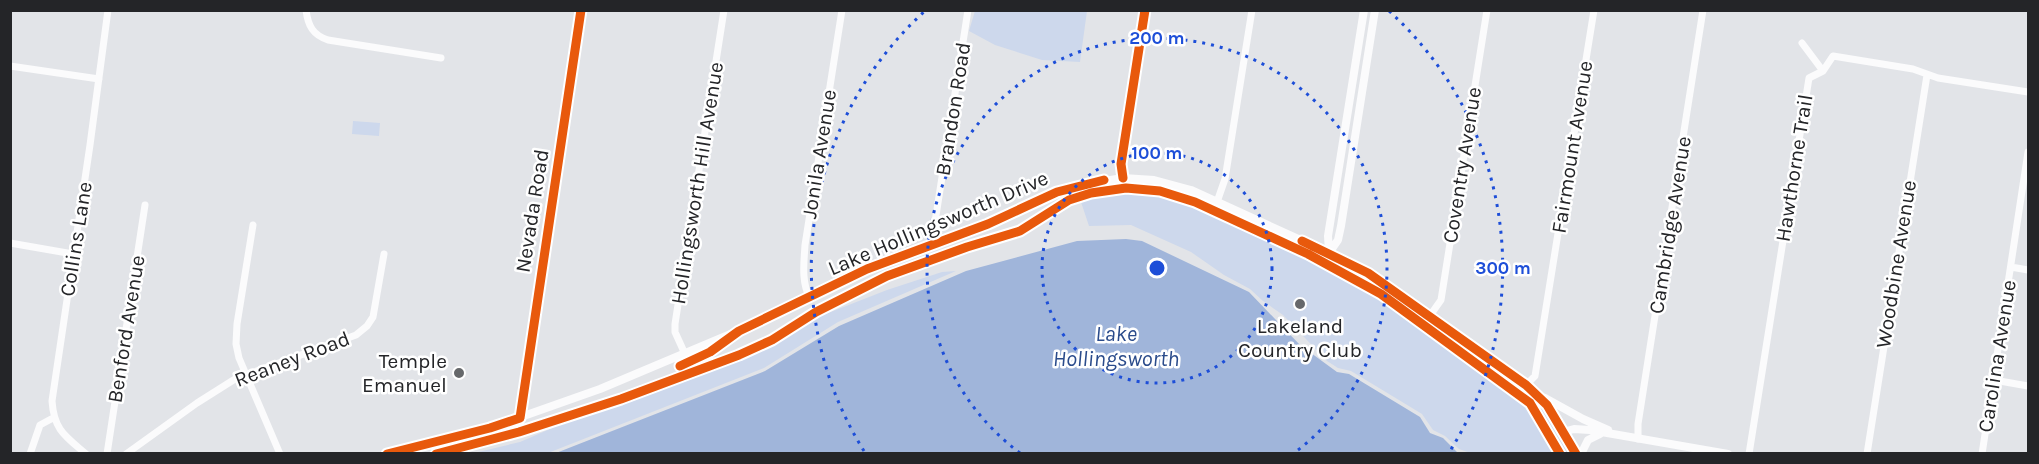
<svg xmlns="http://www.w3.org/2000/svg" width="2039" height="464" viewBox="0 0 2039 464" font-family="Karla,sans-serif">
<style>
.green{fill:#cdd8ec}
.water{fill:#a0b5da}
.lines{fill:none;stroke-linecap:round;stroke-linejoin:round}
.minor{stroke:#fbfbfc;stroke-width:7}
.tertiary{stroke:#fbfbfc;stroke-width:8}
.cycleway-casing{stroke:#fff;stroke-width:13}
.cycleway{stroke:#e8590c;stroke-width:9}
.ring{fill:none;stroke:#1d4ed8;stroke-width:3;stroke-dasharray:3 6}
.poi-dot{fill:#66686b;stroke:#fff;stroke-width:2}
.labels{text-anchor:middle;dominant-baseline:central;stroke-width:5;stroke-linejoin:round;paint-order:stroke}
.street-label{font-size:21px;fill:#242528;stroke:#fff}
.poi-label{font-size:21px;fill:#242528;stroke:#fff}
.water-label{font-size:22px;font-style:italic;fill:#2a4b8b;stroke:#fff}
.centre{fill:#1d4ed8;stroke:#fff;stroke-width:3}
.ring-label{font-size:18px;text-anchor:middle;font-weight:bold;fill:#1d4ed8;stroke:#fff;stroke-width:5;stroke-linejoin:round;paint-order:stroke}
</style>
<rect width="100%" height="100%" fill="#e2e4e8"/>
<path class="green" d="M975,11h112l-7,51 -38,-2 -47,-15 -26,-14z
M353,121l27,2 -1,13 -27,-2z
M1123,183l30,2 36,9 141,64 36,19 42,29 115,83 21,19 27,45 -98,1 -14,-5 -14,-13 -12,-6 -11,-16 -71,-43 -13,-3 -11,-7 -44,-46 -20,-14 -13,-12 -26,-14 -33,-23 -60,-27 -42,1 -12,-36z
M956,271l-118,51 -74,46 -216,85h-74l46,-11 97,-42 124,-45 77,-38 69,-27 55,-18z"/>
<path class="water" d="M1126,239l16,2 107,51 51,53 37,27 12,2 71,43 10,16 13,5 14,14 4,1h-905l209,-82 74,-45 127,-55 111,-30z"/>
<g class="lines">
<path class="minor" d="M306,10c2,16 7,25 22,30l113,18
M1802,43l21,28
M10,66l89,13
M1123,178l-2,-14 24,-154
M1217,202l8,-23 27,-169
M253,225l-16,99 -1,20 3,14 41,96
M938,242l-3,-20 33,-212
M10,243l63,11
M2011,267l17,3
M810,298c-9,-16 -6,-36 -5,-53l37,-235
M1429,317l12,-17 46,-290
M685,354l-10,-22v-8l49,-314
M1994,380l34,6
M1526,385l9,-9 59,-366
M520,418l61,-408
M1638,439v-15l65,-414
M30,454l10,-29 13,-7
M86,454c-21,-18 -32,-24 -34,-53l38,-256 18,-135
M107,454l38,-249
M126,454l71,-51 38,-24 121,-44 11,-9 6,-9 11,-63
M1749,454l60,-376 14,-7 10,-15 80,13 25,9 90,14
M1867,454l60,-379
M1982,454l46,-302"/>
<path class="tertiary" d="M1329,252l-1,-16 36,-226
M1329,253l9,-13 3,-14 34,-216
M1545,398l38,21 25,11
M1563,432l11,-3 16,1 138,24
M387,454l103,-26 110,-39 152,-64 115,-56 121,-45 69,-32 22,-7 44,-7 31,2 37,10 138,63 39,20 42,29 120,87 17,16 29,49
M1581,454l7,-14 12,-6"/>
<g class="cycleway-casing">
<path id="cycleway" d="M1123,178l-2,-14 24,-154
M1302,241l66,32 158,112 21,20 29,49
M680,366l30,-14 29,-21 128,-62 121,-45 69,-32 47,-12
M387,454l103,-26 30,-10 61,-408
M436,454l83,-22 102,-33 118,-44 33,-15 44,-28 71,-36 80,-29 53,-16 49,-31 22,-7 35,-5 34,3 35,11 113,52 73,40 149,109 30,51"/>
</g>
<use href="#cycleway" class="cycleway"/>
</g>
<g class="ring">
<circle cx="1157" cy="268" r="115"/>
<path d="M1020 453A230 230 0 1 1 1294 453"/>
<path d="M864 451A346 346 0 0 1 925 11M1389 11A346 346 0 0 1 1450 451"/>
</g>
<g class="poi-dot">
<circle cx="1300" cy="304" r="6"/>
<circle cx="459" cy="373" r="6"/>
</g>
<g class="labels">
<g class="street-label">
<text transform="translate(953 109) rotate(-81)">Brandon Road</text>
<text transform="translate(1572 147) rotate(-81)">Fairmount Avenue</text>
<text transform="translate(819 154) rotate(-81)">Jonila Avenue</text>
<text transform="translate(1462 165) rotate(-81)">Coventry Avenue</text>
<text transform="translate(1794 168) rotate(-81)">Hawthorne Trail</text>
<text transform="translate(697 183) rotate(-81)">Hollingsworth Hill Avenue</text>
<text transform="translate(532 211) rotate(-81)">Nevada Road</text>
<text transform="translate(938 223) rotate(-23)">Lake Hollingsworth Drive</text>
<text transform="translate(1670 225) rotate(-81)">Cambridge Avenue</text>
<text transform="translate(76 239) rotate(-81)">Collins Lane</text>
<text transform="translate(1896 264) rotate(-81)">Woodbine Avenue</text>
<text transform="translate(126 329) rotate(-81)">Benford Avenue</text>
<text transform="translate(1997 356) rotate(-81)">Carolina Avenue</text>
<text transform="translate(292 359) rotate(-21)">Reaney Road</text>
</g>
<g class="poi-label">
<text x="1300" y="326">Lakeland<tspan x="1300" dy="24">Country Club</tspan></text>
<text x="447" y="361" text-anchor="end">Temple<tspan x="447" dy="24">Emanuel</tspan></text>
</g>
<g class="water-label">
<text x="1116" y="334">Lake<tspan x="1116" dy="25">Hollingsworth</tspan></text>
</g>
</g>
<circle cx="1157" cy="268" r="9" class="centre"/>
<g class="ring-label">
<text x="1157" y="44">200 m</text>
<text x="1157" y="159">100 m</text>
<text x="1503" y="274">300 m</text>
</g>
<rect width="2039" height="464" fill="none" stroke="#242528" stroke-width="24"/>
</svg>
